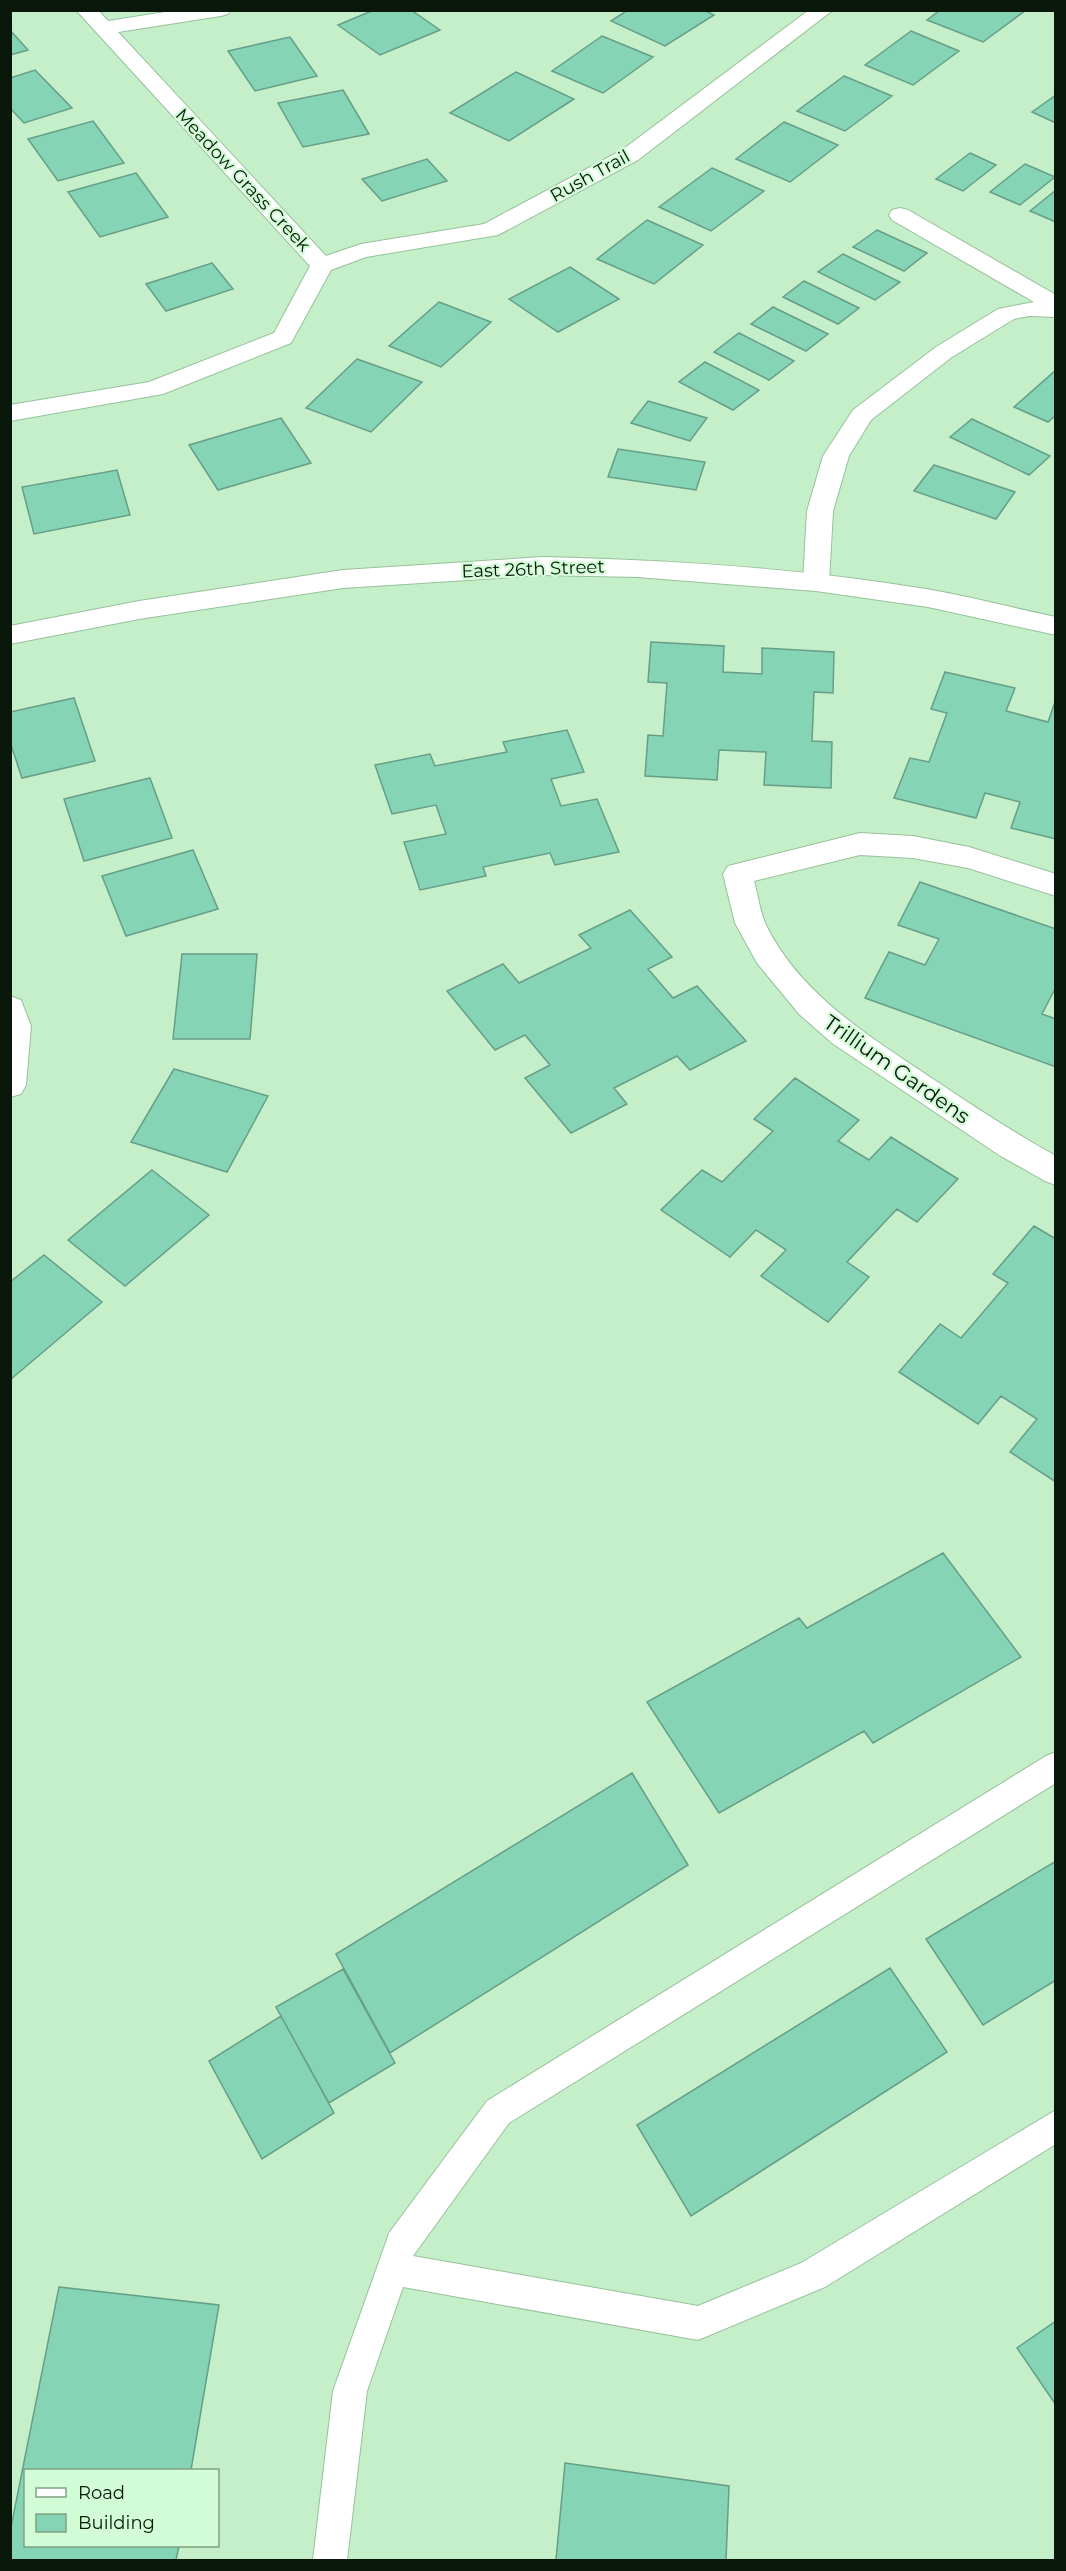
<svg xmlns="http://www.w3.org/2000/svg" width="1066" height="2571" viewBox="0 0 1066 2571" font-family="Montserrat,sans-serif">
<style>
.building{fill:#84d4b5;stroke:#669e88;stroke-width:1.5}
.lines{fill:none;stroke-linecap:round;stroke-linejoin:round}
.service-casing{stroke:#97c19c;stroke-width:2}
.minor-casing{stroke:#97c19c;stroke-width:2}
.tertiary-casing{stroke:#97c19c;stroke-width:2}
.service{fill:#fff;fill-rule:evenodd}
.minor{fill:#fff;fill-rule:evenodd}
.tertiary{fill:#fff;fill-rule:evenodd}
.labels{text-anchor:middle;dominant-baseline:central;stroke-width:4.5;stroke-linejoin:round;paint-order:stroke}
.far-street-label{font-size:18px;fill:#09180b;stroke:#d1fcd5}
.street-label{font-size:21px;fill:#09180b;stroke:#d1fcd5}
</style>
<rect width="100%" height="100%" fill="#c4efc8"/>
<path class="building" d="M374,10h37l29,20 -60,25 -42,-30z
M628,10h76l10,5 -49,31 -54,-25z
M940,10h86l-43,32 -56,-22z
M10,30l18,20 -18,5z
M911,31l48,20 -46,34 -48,-20z
M602,36l51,21 -50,36 -51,-22z
M290,37l27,39 -62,15 -27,-40z
M35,70l37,38 -48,15 -14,-15v-30z
M516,72l58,27 -65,42 -59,-28z
M844,76l48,20 -47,35 -48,-20z
M343,90l26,44 -66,13 -25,-44z
M1056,95v28l-24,-11z
M93,121l31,42 -66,18 -30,-42z
M784,122l54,23 -48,37 -54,-23z
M970,153l26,12 -33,26 -27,-12z
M427,159l20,22 -65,20 -20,-22z
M1025,164l30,13 -35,28 -30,-13z
M712,168l52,23 -53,40 -52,-24z
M136,173l32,44 -68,20 -32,-45z
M1056,190v32l-26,-11z
M647,220l56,25 -49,39 -57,-25z
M877,230l50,23 -23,18 -51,-24z
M843,254l57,28 -25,18 -57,-28z
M212,263l21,26 -67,22 -20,-27z
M570,267l49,32 -61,33 -49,-33z
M804,281l55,27 -21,16 -55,-27z
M439,302l52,20 -50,45 -52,-21z
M773,307l55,27 -22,17 -55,-27z
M739,333l55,28 -25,19 -55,-28z
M357,359l65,23 -51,50 -65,-24z
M705,362l54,28 -26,20 -54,-28z
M1056,370v45l-8,7 -34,-15z
M648,401l59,17 -17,23 -59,-18z
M281,418l30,45 -93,27 -29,-45z
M972,419l78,37 -21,19 -79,-38z
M618,449l87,13 -9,28 -88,-13z
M934,465l81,27 -19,27 -82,-28z
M117,470l13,45 -96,19 -12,-47z
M651,642l73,4 -1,26 39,2v-26l72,4 -1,41 -19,-1 -2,49 20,1 -1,46 -67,-3 2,-33 -47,-2 -2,30 -72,-4 3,-41 15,1 4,-53 -19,-1z
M945,672l70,16 -9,23 42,11 8,-23v140l-45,-11 9,-26 -35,-9 -9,25 -82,-20 16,-40 19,4 18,-49 -16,-4z
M74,698l21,63 -73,17 -12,-36v-30z
M567,730l17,42 -33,7 10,27 36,-7 22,53 -64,13 -5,-12 -67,14 3,9 -66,14 -16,-48 42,-8 -10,-29 -44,9 -17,-49 55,-11 5,12 72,-14 -4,-10z
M150,778l22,60 -88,23 -20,-62z
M193,850l25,59 -92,27 -24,-60z
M920,882l136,47v58l-14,27 14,5v48l-191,-69 24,-46 36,13 14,-26 -41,-14z
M630,910l42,47 -24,12 25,29 24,-12 49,55 -56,29 -13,-14 -63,32 13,16 -56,29 -46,-55 25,-13 -25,-30 -30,15 -48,-59 56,-27 16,19 72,-35 -12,-13z
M182,954h75l-7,85h-77z
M174,1069l94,27 -41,76 -96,-30z
M795,1078l64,42 -21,21 31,19 22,-23 67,42 -41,43 -20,-13 -50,53 22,15 -41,45 -67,-46 25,-26 -30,-20 -26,27 -69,-47 41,-40 20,12 51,-51 -19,-12z
M152,1170l57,45 -84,71 -57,-46z
M1034,1226l22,13v243l-46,-30 27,-33 -36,-23 -23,28 -79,-52 41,-48 21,14 47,-55 -15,-9z
M44,1255l58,47 -92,78v-98z
M943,1553l78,104 -148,86 -9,-12 -145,82 -72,-111 152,-84 8,10z
M632,1773l56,92 -298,188 -54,-99z
M1056,1861v119l-73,45 -57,-86z
M890,1968l57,84 -256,164 -54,-91z
M343,1969l52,94 -66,40 -53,-96z
M281,2016l53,97 -72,46 -53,-98z
M59,2287l160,18 -28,165h-165v76h153l-3,14h-166v-28z
M1056,2321v84l-39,-57z
M565,2463l164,23 -3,74h-170z"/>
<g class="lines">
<g class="service-casing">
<path id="service" d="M1056,1752v31l-547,340 -96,133 285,50 103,-43 255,-153v34l-231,143 -127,53 -295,-53 -36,104 -20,169h-34l20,-169 52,-146 4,-12 98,-132 559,-345z"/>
</g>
<g class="minor-casing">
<path id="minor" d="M76,10h22l10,11 70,-11h53l-3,4 -7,2 -103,16 208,224 35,-12 123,-20 138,-74 187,-140h24l-195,150 -140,75 -132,22 -35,13 -40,73 -128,51 -153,27v-16l139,-23 125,-49 36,-67z
M900,208l8,2 148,85v22l-27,-1 -15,3 -62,38 -81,63 -22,36 -16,55 -4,71 -4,6 -9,3 -9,-3 -4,-6 4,-71 16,-55 30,-46 83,-63 62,-38 36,-7 -142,-82 -3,-5 3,-5z
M860,833l53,3 56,11 87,27v22l-88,-28 -55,-10 -53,-3 -106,26c4,14 6,31 12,44 35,71 106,113 170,156 39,26 78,52 120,75v29l-11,-4 -46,-26 -167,-112 -33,-29 -42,-51 -22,-40 -12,-49 5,-8z
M10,996l11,4 10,26 -5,59 -5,9 -11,3z"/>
</g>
<g class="tertiary-casing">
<path id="tertiary" d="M543,557c128,3 256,11 383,32 43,7 86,19 130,28v18l-128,-28 -112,-16 -179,-14 -94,-2 -200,13 -204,31 -129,25v-18l129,-25 204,-31z"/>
</g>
<use href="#service" class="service"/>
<use href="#minor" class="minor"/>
<use href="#tertiary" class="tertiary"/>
</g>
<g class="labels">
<g class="far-street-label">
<text transform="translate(590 176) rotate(-29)">Rush Trail</text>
<text transform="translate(243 180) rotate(47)">Meadow Grass Creek</text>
<text transform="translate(533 569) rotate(-2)">East 26th Street</text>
</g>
<g class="street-label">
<text transform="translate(897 1069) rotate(35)">Trillium Gardens</text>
</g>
</g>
<rect width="1066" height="2571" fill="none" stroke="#09180b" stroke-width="24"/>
<rect x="24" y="2469" width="195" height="78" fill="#d1fcd5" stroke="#81a184" stroke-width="1.5"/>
<rect x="36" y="2488" width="30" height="9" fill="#ffffff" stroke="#81a184" stroke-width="1.5"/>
<text x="78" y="2499" font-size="18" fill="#09180b">Road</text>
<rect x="36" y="2514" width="30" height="18" fill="#84d4b5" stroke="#81a184" stroke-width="1.5"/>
<text x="78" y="2529" font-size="18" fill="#09180b">Building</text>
</svg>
